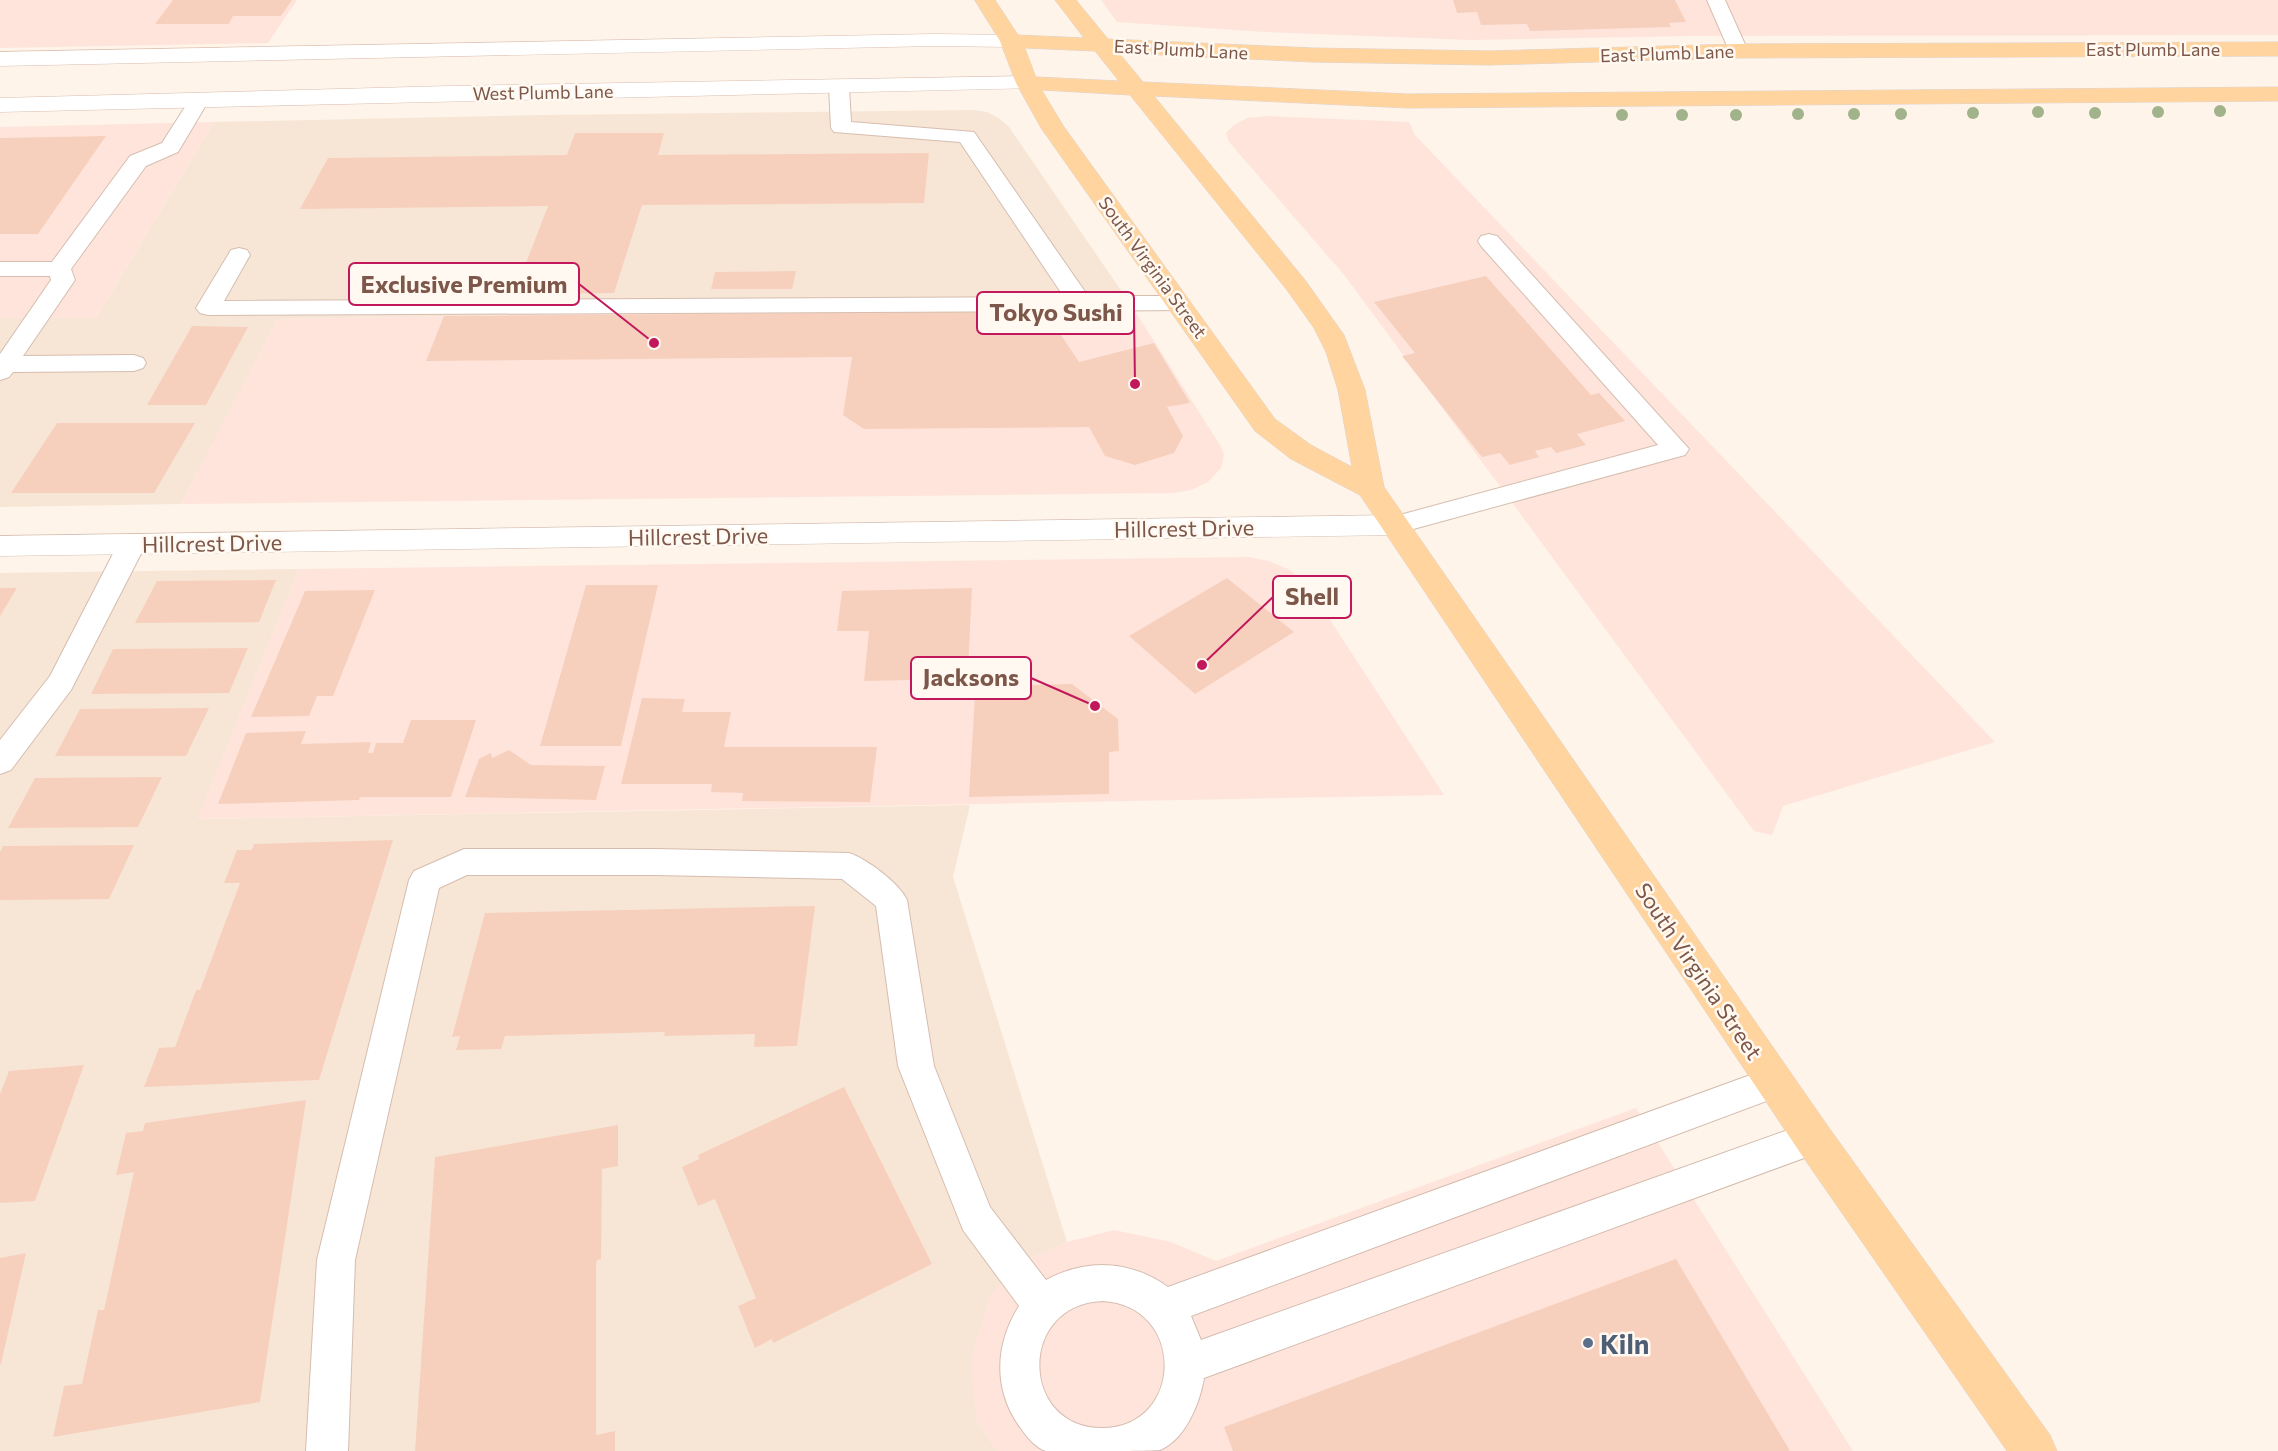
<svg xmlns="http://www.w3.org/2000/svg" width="2278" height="1451" viewBox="0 0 2278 1451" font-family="Commissioner,sans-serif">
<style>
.residential{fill:#f7e6d6}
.commercial{fill:#ffe4dc}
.building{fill:#f7d0bd}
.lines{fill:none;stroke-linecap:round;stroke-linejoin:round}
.lane-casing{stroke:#d5bdaf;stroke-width:2}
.street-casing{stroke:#d5bdaf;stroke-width:1}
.secondary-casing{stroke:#dbbeaf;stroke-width:1}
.primary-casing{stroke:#ddd3d0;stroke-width:1}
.lane{fill:#fff;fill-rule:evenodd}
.street{fill:#fff;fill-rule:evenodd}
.secondary{fill:#fff;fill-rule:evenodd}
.primary{fill:#ffd49f;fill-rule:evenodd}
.tree{fill:#a1b38a}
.service-dot{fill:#5c6f8a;stroke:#fff9f1;stroke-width:2}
.labels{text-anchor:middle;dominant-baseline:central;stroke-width:5;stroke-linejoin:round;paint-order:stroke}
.far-street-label{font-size:18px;fill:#7d5749;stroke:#fff9f1}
.street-label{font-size:22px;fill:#7d5749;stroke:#fff9f1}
.near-service-label{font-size:27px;font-weight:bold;fill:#4e5e75;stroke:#fff9f1;text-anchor:start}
.leader{fill:none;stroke:#c2185b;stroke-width:2}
.callout-dot{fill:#c2185b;stroke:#fff9f1;stroke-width:2}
.callout{fill:#fff9f1;stroke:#c2185b;stroke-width:2}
.callout-label{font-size:24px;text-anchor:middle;font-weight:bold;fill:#7d5749}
</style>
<rect width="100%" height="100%" fill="#fef4e9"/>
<path class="residential" d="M973,110l14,2 13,7 9,8 122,178 -853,14 -97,185 -181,3v-189h96l118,-196 330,-7z
M299,569l-101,250 772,-14 -17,72 114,365 -46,20 -45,157 21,32h-997v-878z"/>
<path class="commercial" d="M0,0h297l-29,43 -268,5z
M1101,0h1177v35l-588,1 -218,4 -207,-8 -148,-10z
M1267,116l142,6 6,13 580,607 -212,64 -11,29 -18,-4 -409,-555 -116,-134 -3,-9 8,-8 13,-7z
M214,122l-118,196h-96v-191z
M1131,305l89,140 4,10 -3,13 -13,14 -17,8 -18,3 -992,11 96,-185z
M1249,557l20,4 21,9 18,16 136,209 -1247,24 102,-250z
M1636,1108l217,343h-856l-21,-32 -5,-60 19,-63 31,-34 46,-20 47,-12 57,12 45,19z"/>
<path class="building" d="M173,0h119l-11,16h-48l-4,8h-74z
M1453,0h222l11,22 -17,1 2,4 -141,4 -3,-7 -46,1 -4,-13 -20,1z
M575,133h89l-6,22 271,-2 -5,50 -282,2 -28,88 -100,1 34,-88 -248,3 28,-51 239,-3z
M106,136l-68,98h-38v-96z
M796,271l-4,18h-81l4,-17z
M1486,276l105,119 8,-2 26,28 -48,13 9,11 -30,8 -5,-6 -16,4 4,6 -29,8 -10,-12 -18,4 -80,-101 13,-3 -41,-51z
M1058,311l-1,18 22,33 75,-19 36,60 -23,4 16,29 -9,17 -39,12 -30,-9 -16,-29 -225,2 -21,-14 9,-58 -426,4 18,-45z
M192,326l56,1 -42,78h-59z
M57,423h138l-41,70h-143z
M1227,578l67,54 -99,62 -66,-58z
M276,580l-17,42 -124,1 22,-42z
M586,585h72l-37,161h-81z
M0,588h17l-17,28z
M972,588l-4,82 -52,1 -4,9 -48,1 5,-50h-32l5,-40z
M375,590l-42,106h-16l-8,20 -58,1 54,-126z
M248,648l-19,45 -138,1 22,-45z
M1072,684l46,35 1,32 -10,1v42l-140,3 6,-103 57,-1v-8z
M642,698l43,1 -3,13h49l-7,35h153l-7,55 -128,-1 1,-8 -32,-1 1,-8h-91z
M209,708l-23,48h-131l25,-47z
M411,720h65l-25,77h-91l-1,3 -141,4 28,-71 60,-2 -5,13 70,-2 -3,11h5l3,-10h27z
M509,750l22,15 74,1 -9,34 -131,-3 14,-38 12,-6 1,5z
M162,777l-24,50 -130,1 27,-50z
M393,840l-74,240 -175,7 15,-39 16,-1 21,-57h4l40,-107h-16l13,-33h15l2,-6z
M134,845l-25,54 -109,1v-48l3,-6z
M815,906l-18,140 -43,1 1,-13 -91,2 1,-4h-5l-155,4 -4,13 -45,1 4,-14 -8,1 33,-124z
M84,1065l-49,136 -35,2v-109l9,-23z
M844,1087l88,177 -159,79 -1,-4 -17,9 -17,-42 18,-8 -41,-99 -17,7 -16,-39 17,-8 -1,-4z
M306,1100l-46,302 -207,35 11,-51 18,-2 16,-74h6l30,-138 -18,3 10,-42 17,-2 2,-8z
M618,1125v41l-16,3 -1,90 -4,1 -1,5v170l19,-4v20h-200l20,-294z
M26,1253l-25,111h-1v-106z
M1676,1259l114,192h-557l-9,-24z"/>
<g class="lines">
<g class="lane-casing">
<path id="lane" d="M1707,0h18l23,51 -3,4h-14z
M839,81l7,2 3,4 2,35 123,10 114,164h90l8,2 4,5 -4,5 -8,2 -97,1 -873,4 -8,-2 -4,-5 35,-58 8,-2 8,2 3,5 -26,46 840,-4 -104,-155 -126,-10 -3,-4 -2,-41 3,-4z
M199,94l7,2 3,4 -28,47 -3,5 -32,14 -75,103 4,11 -52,76 111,-1 9,3 3,5 -3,5 -9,3 -121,1 -4,5 -9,3v-26l51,-74 -1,-4h-50v-14h52l78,-106 32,-13 30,-47z
M1489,234l8,2 192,213 -4,6 -290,79 -10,-3 -3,-6 3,-6 273,-74 -177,-199 -3,-5 3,-5z
M132,535l10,2 4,7 -75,146 -60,80 -11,4v-34l50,-64 68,-132 4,-7z
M464,849h192l193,4c18,6 50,30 58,47l27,166 56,141 56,73c41,-22 84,-20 122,7l607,-221 13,5 5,11 -5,11 -597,223 10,24 612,-219 13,5 5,12 -5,12 -622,228c-4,25 -19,62 -44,72 -11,1 -50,1 -64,1 -14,0 -38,0 -50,0 -9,-2 -19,-14 -24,-21 -29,-38 -28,-84 -3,-124l-56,-76 -65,-164 -22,-160 -34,-27 -186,-4h-189l-28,13 -84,372 -7,191h-42l11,-191 92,-380 5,-9zM1102,1301c85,4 82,127 0,127 -82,0 -85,-123 0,-127z"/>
</g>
<g class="street-casing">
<path id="street" d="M1395,515l10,3 5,7 -5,7 -10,3 -1395,21v-20z"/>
</g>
<g class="secondary-casing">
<path id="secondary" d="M935,34l76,1 8,1 3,5 -3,5 -8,1 -76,-1 -935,20v-14z
M1027,76l8,2 3,5 -3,5 -1035,24v-14l450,-12z"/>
</g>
<g class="primary-casing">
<path id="primary" d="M975,0h20l23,35 66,3 -29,-38h21l32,39 205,9 176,3 249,-7 540,-2v14l-540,2 -249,7 -176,-3 -194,-9 24,29 265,12 870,-7v14l-870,7 -254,-12 151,184 39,55 21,55 19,97 443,638 223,310 7,16h-50l-208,-300 -439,-656 -69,-36 -36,-28 -214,-303 -25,-45 -16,-42zM1025,48l70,3 24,30 -83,-4zM1042,90l88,5 157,195 27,38 12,24 12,38 14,77 -41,-22 -36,-26 -211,-292z"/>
</g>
<use href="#lane" class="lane"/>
<use href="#street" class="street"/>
<use href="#secondary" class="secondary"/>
<use href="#primary" class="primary"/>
</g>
<g class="tree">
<circle cx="2220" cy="111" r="6"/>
<circle cx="2038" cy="112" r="6"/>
<circle cx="2158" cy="112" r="6"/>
<circle cx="1973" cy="113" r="6"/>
<circle cx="2095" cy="113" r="6"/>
<circle cx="1798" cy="114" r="6"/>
<circle cx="1854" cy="114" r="6"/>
<circle cx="1901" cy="114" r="6"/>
<circle cx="1622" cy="115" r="6"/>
<circle cx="1682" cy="115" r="6"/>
<circle cx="1736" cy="115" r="6"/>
</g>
<circle class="service-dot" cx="1588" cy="1343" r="6"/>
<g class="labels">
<g class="far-street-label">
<text transform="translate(1181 49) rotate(3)">East Plumb Lane</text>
<text x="2153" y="49">East Plumb Lane</text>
<text transform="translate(1667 53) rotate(-2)">East Plumb Lane</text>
<text transform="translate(543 92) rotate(-1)">West Plumb Lane</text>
<text transform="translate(1153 267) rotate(54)">South Virginia Street</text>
</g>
<g class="street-label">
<text transform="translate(1184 528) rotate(-1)">Hillcrest Drive</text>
<text transform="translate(698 536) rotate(-1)">Hillcrest Drive</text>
<text transform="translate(212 543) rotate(-1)">Hillcrest Drive</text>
<text transform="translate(1699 971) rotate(56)">South Virginia Street</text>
</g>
<g class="near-service-label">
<text x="1600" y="1343">Kiln</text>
</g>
</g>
<path class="leader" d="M654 343L579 284M1135 384L1134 313M1202 665L1273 597M1095 706L1031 678"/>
<g class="callout-dot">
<circle cx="654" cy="343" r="6"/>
<circle cx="1135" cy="384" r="6"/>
<circle cx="1202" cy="665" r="6"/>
<circle cx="1095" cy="706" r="6"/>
</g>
<g class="callout">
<rect x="349" y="263" width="230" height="42" rx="6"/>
<rect x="977" y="292" width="157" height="42" rx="6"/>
<rect x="1273" y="576" width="78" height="42" rx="6"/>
<rect x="911" y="657" width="120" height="42" rx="6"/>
</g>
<g class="callout-label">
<text x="464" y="293">Exclusive Premium</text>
<text x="1056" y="321">Tokyo Sushi</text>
<text x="1312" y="605">Shell</text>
<text x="971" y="686">Jacksons</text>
</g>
</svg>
